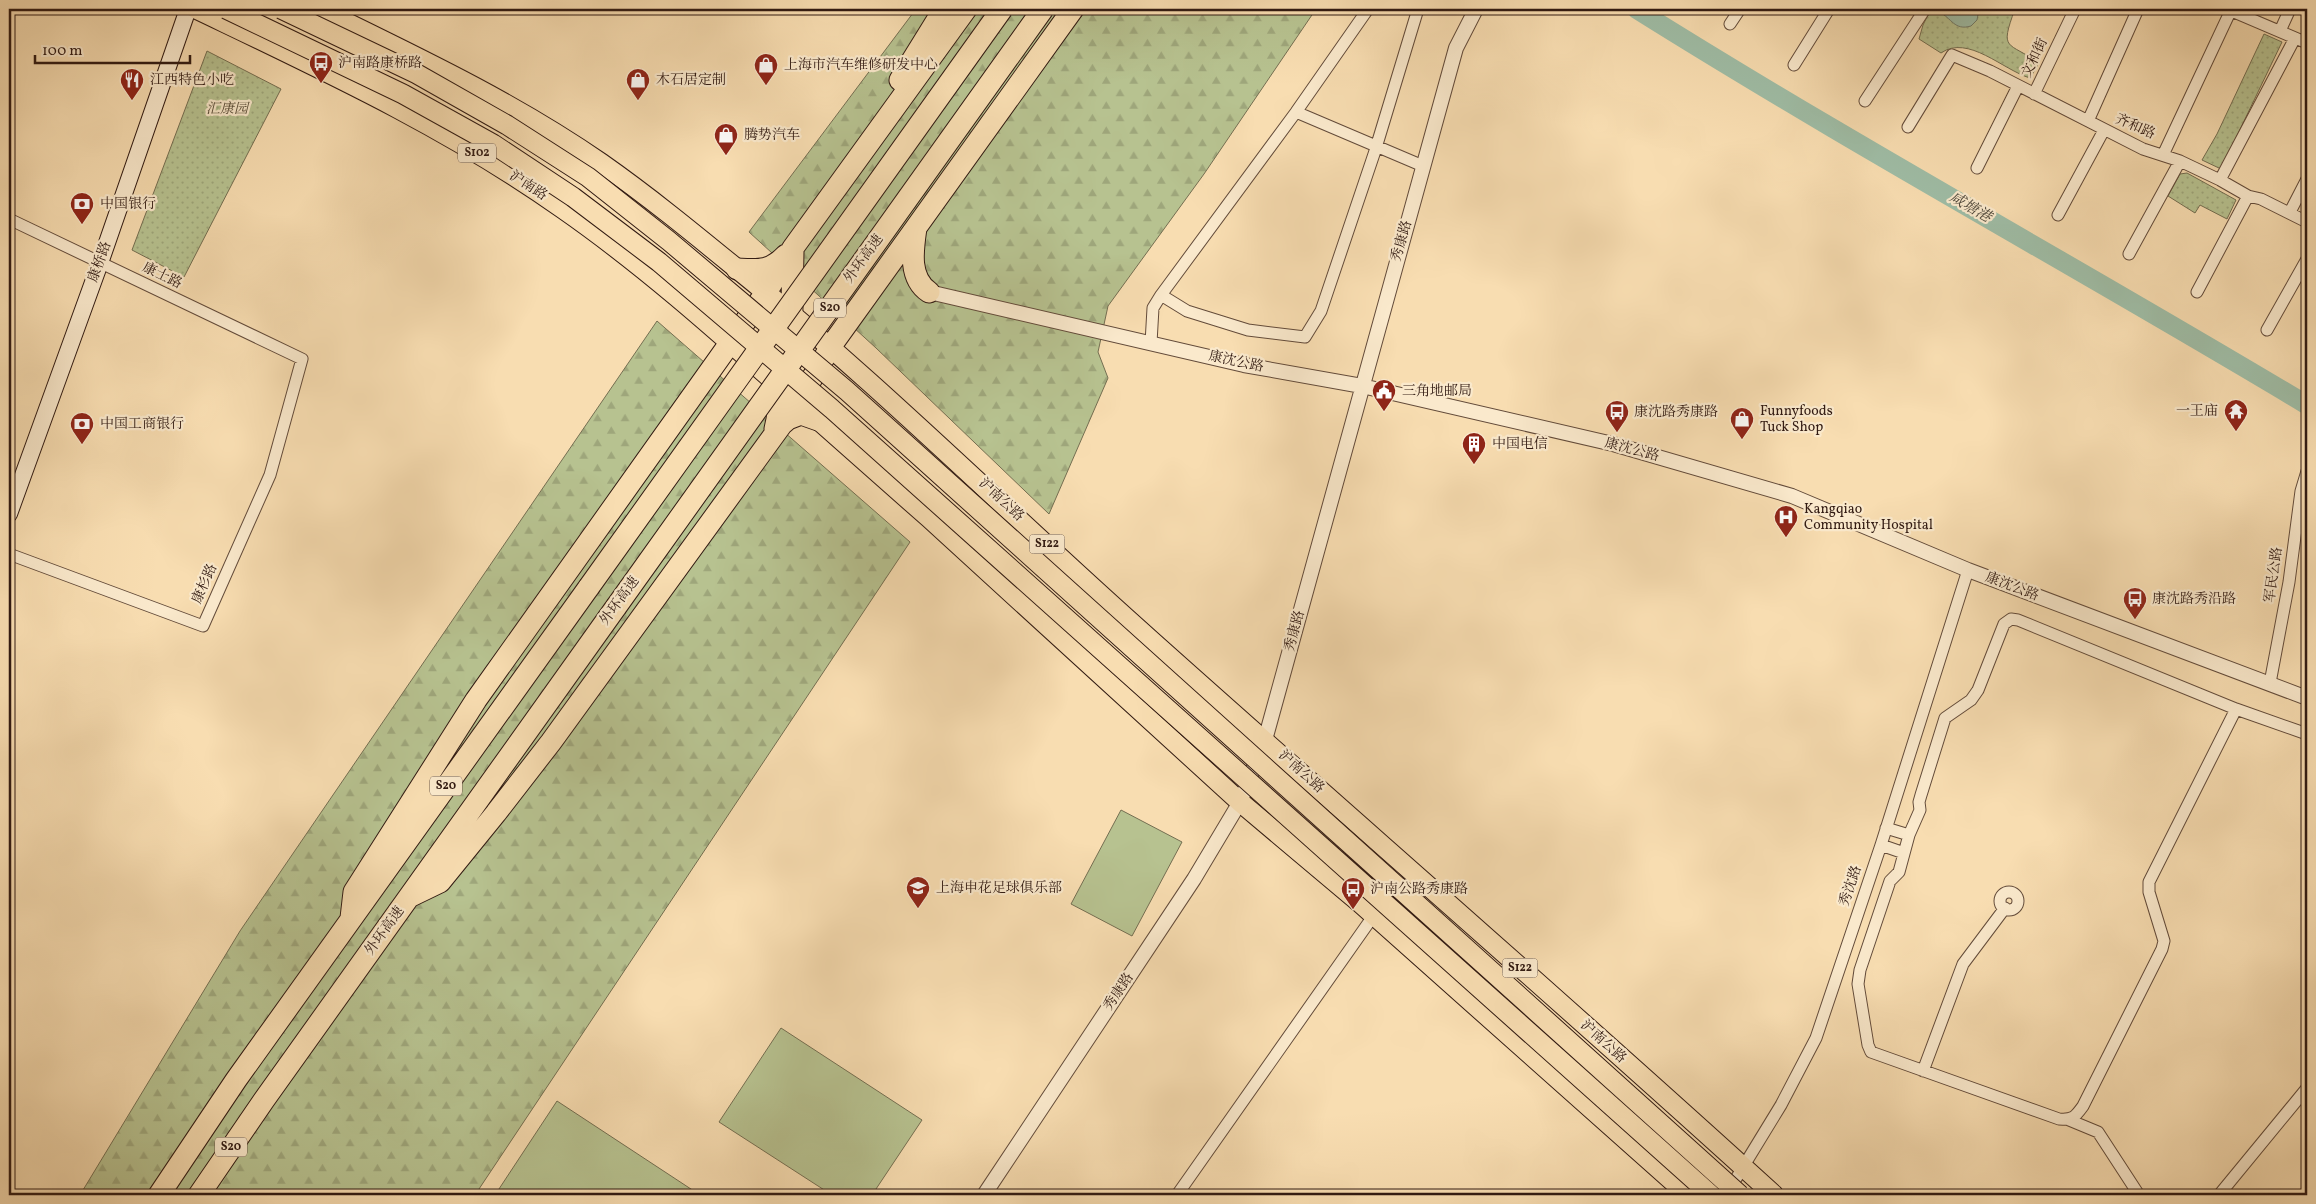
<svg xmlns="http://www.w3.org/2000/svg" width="2316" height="1204" viewBox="0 0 2316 1204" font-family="Vollkorn,'Noto Serif SC',serif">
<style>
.forest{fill:url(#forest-firs);stroke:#746e51}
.park{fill:url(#park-dots);stroke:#746e51}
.garden{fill:#b7c290;stroke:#746e51}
.water{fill:#9fbda6;stroke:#737c6b}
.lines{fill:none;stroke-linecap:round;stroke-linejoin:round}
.river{stroke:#9fbda6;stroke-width:19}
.minor-casing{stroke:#634b3a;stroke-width:13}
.tertiary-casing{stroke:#634b3a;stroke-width:16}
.secondary-casing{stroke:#311a12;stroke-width:18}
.primary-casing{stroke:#311a12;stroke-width:21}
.motorway-casing{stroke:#311a12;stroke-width:23}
.minor{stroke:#fae9cc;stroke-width:11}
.tertiary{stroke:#fae9cc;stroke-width:14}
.secondary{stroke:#fae9cc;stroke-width:16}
.primary{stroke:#f8ddb1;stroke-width:19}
.motorway{stroke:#f8ddb1;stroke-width:21}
.primary-bridge-casing{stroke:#311a12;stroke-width:21;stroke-linecap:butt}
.motorway-bridge-casing{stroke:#311a12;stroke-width:23;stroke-linecap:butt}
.primary-bridge{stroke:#f8ddb1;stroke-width:19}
.motorway-bridge{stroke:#f8ddb1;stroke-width:21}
.labels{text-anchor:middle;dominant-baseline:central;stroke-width:4.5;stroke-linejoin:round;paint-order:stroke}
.shield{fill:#fae9cc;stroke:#6d584a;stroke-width:1}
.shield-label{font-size:12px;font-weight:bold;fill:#311a12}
.street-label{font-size:14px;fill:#311a12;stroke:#fae9cc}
.poi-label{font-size:14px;fill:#311a12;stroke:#fae9cc;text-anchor:start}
.park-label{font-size:14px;font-style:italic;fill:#594c38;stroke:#fae9cc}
.water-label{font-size:15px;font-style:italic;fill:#524b3e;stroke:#fae9cc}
</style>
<defs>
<pattern id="forest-firs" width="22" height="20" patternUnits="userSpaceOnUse" patternTransform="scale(1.25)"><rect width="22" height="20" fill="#b7c290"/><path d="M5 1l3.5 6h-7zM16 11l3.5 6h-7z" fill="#9ea67b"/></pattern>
<pattern id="park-dots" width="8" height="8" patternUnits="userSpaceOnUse" patternTransform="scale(1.25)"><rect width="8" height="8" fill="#b7c290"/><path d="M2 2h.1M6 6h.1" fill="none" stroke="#9ea67b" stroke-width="1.8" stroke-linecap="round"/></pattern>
</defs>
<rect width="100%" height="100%" fill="#f8ddb1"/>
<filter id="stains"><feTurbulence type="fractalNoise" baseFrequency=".004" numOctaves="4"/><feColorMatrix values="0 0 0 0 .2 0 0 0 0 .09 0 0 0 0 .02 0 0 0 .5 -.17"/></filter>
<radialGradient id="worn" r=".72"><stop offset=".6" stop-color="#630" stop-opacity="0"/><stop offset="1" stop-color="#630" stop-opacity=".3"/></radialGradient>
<path class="forest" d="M916,9h400l-112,165 -96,132 -10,46 10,26 -59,136 -173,-166 -127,-116z
M657,321l253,221 -435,653h-395l160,-264z"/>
<path class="park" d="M1931,9h84c-16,43 -7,32 24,54l-9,15c-27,-8 -62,-44 -89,-25l-22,-14 4,-14z
M2264,34l18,8 -61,127 -19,-9 15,-26z
M207,51l74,38 -97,188 -52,-27z
M2187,173l49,27 -9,19 -27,-14 -5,8 -27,-17 12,-22z"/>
<path class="garden" d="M1121,810l61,32 -50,94 -61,-32z
M781,1028l141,92 -50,75h-40l-113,-73z
M557,1101l140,92 -1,2h-201z"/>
<path class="water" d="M1940,9h39l-2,11 -6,6c-17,5 -19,-8 -32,-14z"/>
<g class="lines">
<path class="river" d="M1636,9c220,138 448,262 671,396"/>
<g class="minor-casing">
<path id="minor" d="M2227,9l80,34
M1730,24l10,-15
M2280,31l10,-22
M1794,65l35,-56
M2034,94l41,-85
M1865,101l60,-92
M1296,112l127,54
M2088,121l50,-112
M1908,127l44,-72 38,16 153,78 37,12 40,19 28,16 13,3 46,23
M2163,155l68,-145
M1977,168l41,-82
M2220,180l75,-142
M2290,212l17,-33
M2058,215l46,-85
M9,219l293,140 -32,116 -67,151 -194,-72
M2129,254l51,-93
M2197,292l51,-96
M1161,295l26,16 61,19 57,7 16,-26 54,-160 43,-142
M2267,330l40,-71
M1151,343l2,-35 8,-13 135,-183 72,-103
M2270,683l19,-101 12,-91 6,-20
M2236,709l-87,173v10l15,49 -2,8 -79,157c-8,11 -10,14 -24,13l-188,-67 -3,-7 -10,-61 2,-14 30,-89 9,-9 10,-37 11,-25 -1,-8 2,-7 24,-77 26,-18 7,-10 26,-66 7,-5 7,1 218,89 71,25
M1886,828l23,7
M1881,845l23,8
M2000 901a9 9 0 1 1 18 0a9 9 0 1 1-18 0Z
M1923,1071l40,-107 42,-56
M2069,1120l29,12 41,63
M1177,1195l197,-280
M1726,1195l55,-90 35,-67 65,-193 87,-275
M2219,1195l88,-107"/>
</g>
<g class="tertiary-casing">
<path id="tertiary" d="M929,292l315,73 118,21 251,58 179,52 176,74 339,128
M984,1195l210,-316 46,-77 25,-62 191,-692 20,-39"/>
</g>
<g class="secondary-casing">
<path id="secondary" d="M9,514l91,-251 88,-254"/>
</g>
<g class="primary-casing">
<path id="primary" d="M196,9c125,60 253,119 367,200 79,55 152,120 224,184
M319,9c96,47 194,93 282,154 47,33 91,69 135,105 145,117 276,249 416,373 207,185 417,367 622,554
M808,411l121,107 311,284 120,101 328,292"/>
</g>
<g class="motorway-casing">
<path id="motorway" d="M900,80l44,-71
M916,228c-3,21 -8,50 13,64
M737,269c21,1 33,3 49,-14
M767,291c10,34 17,104 8,138
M791,360l2,-109
M781,425l7,-6 13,-5 17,6
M409,897l31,-15 56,-69 55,-71 247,-340 33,-56 242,-337
M351,918l3,-26 122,-192 291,-409 26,-43 173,-239
M159,1195l77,-115 353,-493
M199,1195l65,-95 352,-493"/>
</g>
<use href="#minor" class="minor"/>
<use href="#tertiary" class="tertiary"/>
<use href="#secondary" class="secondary"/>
<use href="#primary" class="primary"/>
<use href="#motorway" class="motorway"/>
<g class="primary-bridge-casing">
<path id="primary-bridge" d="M226,9l177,85 90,50 80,53 86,65 173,147 879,786
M281,9l136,65 90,51 81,52 81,64 178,150 893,804"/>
</g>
<g class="motorway-bridge-casing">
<path id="motorway-bridge" d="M589,587l413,-578
M616,607l427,-598"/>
</g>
<use href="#primary-bridge" class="primary-bridge"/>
<use href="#motorway-bridge" class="motorway-bridge"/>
</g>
<defs>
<g id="bus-pin" transform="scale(1.25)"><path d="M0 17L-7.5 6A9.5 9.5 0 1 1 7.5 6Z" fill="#8f2418" stroke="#fae9cc"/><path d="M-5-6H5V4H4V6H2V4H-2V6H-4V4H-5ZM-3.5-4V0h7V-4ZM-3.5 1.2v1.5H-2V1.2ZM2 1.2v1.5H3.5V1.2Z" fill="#fff"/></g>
<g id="shop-pin" transform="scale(1.25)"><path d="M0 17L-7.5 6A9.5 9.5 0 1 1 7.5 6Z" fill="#8f2418" stroke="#fae9cc"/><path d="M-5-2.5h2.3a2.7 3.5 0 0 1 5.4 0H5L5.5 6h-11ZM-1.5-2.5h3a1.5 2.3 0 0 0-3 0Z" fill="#fff"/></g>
<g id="restaurant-pin" transform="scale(1.25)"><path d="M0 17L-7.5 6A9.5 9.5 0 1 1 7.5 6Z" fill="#8f2418" stroke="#fae9cc"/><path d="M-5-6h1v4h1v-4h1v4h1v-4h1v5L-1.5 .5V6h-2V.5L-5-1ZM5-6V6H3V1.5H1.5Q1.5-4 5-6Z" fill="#fff"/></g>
<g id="bank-pin" transform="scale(1.25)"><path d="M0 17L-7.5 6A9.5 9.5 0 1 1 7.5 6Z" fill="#8f2418" stroke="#fae9cc"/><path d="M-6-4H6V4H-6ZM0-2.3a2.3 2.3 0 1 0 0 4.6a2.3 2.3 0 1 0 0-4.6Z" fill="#fff"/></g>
<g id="civic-pin" transform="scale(1.25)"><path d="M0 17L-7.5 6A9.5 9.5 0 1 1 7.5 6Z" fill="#8f2418" stroke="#fae9cc"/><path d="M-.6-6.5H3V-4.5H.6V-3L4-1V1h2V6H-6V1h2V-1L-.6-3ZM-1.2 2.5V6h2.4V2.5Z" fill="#fff"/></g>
<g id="temple-pin" transform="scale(1.25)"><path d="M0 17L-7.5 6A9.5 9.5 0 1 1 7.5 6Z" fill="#8f2418" stroke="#fae9cc"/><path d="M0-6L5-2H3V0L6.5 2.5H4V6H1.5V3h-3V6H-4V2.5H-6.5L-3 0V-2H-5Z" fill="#fff"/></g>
<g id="building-pin" transform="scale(1.25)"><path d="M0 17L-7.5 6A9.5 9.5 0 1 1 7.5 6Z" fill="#8f2418" stroke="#fae9cc"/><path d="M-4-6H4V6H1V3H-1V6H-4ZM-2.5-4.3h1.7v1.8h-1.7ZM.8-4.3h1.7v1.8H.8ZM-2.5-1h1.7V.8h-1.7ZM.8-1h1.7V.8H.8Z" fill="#fff"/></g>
<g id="hospital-pin" transform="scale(1.25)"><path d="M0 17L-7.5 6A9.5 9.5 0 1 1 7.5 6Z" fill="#8f2418" stroke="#fae9cc"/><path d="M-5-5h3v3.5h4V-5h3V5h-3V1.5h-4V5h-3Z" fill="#fff"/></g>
<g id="school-pin" transform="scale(1.25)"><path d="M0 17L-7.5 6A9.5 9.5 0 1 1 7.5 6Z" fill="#8f2418" stroke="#fae9cc"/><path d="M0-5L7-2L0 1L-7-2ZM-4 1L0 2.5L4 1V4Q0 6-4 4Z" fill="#fff"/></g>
</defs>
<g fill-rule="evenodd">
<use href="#bus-pin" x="321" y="63"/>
<use href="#shop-pin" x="766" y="65"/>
<use href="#restaurant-pin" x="132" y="80"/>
<use href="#shop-pin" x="638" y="80"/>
<use href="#shop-pin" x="726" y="135"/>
<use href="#bank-pin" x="82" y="204"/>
<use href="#civic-pin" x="1384" y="391"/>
<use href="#temple-pin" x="2236" y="411"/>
<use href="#bus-pin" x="1617" y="412"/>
<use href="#shop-pin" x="1742" y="419"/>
<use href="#bank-pin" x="82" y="424"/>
<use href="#building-pin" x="1474" y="444"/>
<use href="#hospital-pin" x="1786" y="517"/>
<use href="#bus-pin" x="2135" y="599"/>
<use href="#school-pin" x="918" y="888"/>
<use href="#bus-pin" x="1353" y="889"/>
</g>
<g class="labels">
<g class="shield">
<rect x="458" y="143.5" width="38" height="19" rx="4"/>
<rect x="814" y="298.5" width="32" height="19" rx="4"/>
<rect x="1029.5" y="534.5" width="35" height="19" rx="4"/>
<rect x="430" y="776.5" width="32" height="19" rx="4"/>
<rect x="1502.5" y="958.5" width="35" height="19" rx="4"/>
<rect x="215" y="1137.5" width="32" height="19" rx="4"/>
</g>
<g class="shield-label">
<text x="477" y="153">S102</text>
<text x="830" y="308">S20</text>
<text x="1047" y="544">S122</text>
<text x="446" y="786">S20</text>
<text x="1520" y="968">S122</text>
<text x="231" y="1147">S20</text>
</g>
<g class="street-label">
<text transform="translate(2035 58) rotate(-65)">文和街</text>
<text transform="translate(2135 127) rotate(24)">齐和路</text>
<text transform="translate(528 186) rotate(33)">沪南路</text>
<text transform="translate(1402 241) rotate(-74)">秀康路</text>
<text transform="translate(864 259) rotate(-54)">外环高速</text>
<text transform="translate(100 262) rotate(-70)">康桥路</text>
<text transform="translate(162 276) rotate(26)">康士路</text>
<text transform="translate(1236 362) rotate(12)">康沈公路</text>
<text transform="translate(1632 450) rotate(15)">康沈公路</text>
<text transform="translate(1001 500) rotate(43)">沪南公路</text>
<text transform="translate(2274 575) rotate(-82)">军民公路</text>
<text transform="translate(205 584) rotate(-66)">康杉路</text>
<text transform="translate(2012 587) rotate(21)">康沈公路</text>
<text transform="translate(620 601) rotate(-54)">外环高速</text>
<text transform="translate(1295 631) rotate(-75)">秀康路</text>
<text transform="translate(1301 772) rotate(42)">沪南公路</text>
<text transform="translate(1851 886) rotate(-71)">秀沈路</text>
<text transform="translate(385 931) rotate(-54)">外环高速</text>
<text transform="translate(1119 992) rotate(-56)">秀康路</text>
<text transform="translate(1603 1042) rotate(42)">沪南公路</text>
</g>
<g class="poi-label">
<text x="338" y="63">沪南路康桥路</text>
<text x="784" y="65">上海市汽车维修研发中心</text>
<text x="150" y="80">江西特色小吃</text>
<text x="656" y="80">木石居定制</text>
<text x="744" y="135">腾势汽车</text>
<text x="100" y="204">中国银行</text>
<text x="1402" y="391">三角地邮局</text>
<text x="1760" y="411">Funnyfoods<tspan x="1760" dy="16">Tuck Shop</tspan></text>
<text x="2218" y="411" text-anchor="end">一王庙</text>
<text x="1634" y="412">康沈路秀康路</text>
<text x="100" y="424">中国工商银行</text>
<text x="1492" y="444">中国电信</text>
<text x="1804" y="509">Kangqiao<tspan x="1804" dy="16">Community Hospital</tspan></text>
<text x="2152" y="599">康沈路秀沿路</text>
<text x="936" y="888">上海申花足球俱乐部</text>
<text x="1370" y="889">沪南公路秀康路</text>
</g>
<g class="park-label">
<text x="227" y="109">汇康园</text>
</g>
<g class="water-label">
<text transform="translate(1970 208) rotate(30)">咸塘港</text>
</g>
</g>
<rect width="2316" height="1204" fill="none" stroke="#f8ddb1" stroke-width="30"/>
<rect x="10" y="10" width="2296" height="1184" fill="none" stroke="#311a12" stroke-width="2.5"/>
<rect x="15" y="15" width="2286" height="1174" fill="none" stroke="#311a12"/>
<path d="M35 55v8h155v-8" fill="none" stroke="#311a12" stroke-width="2.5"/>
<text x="42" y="55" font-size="15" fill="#311a12" stroke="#fae9cc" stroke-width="4" paint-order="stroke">100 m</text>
<rect width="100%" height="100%" filter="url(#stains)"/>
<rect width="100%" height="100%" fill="url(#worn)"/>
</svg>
